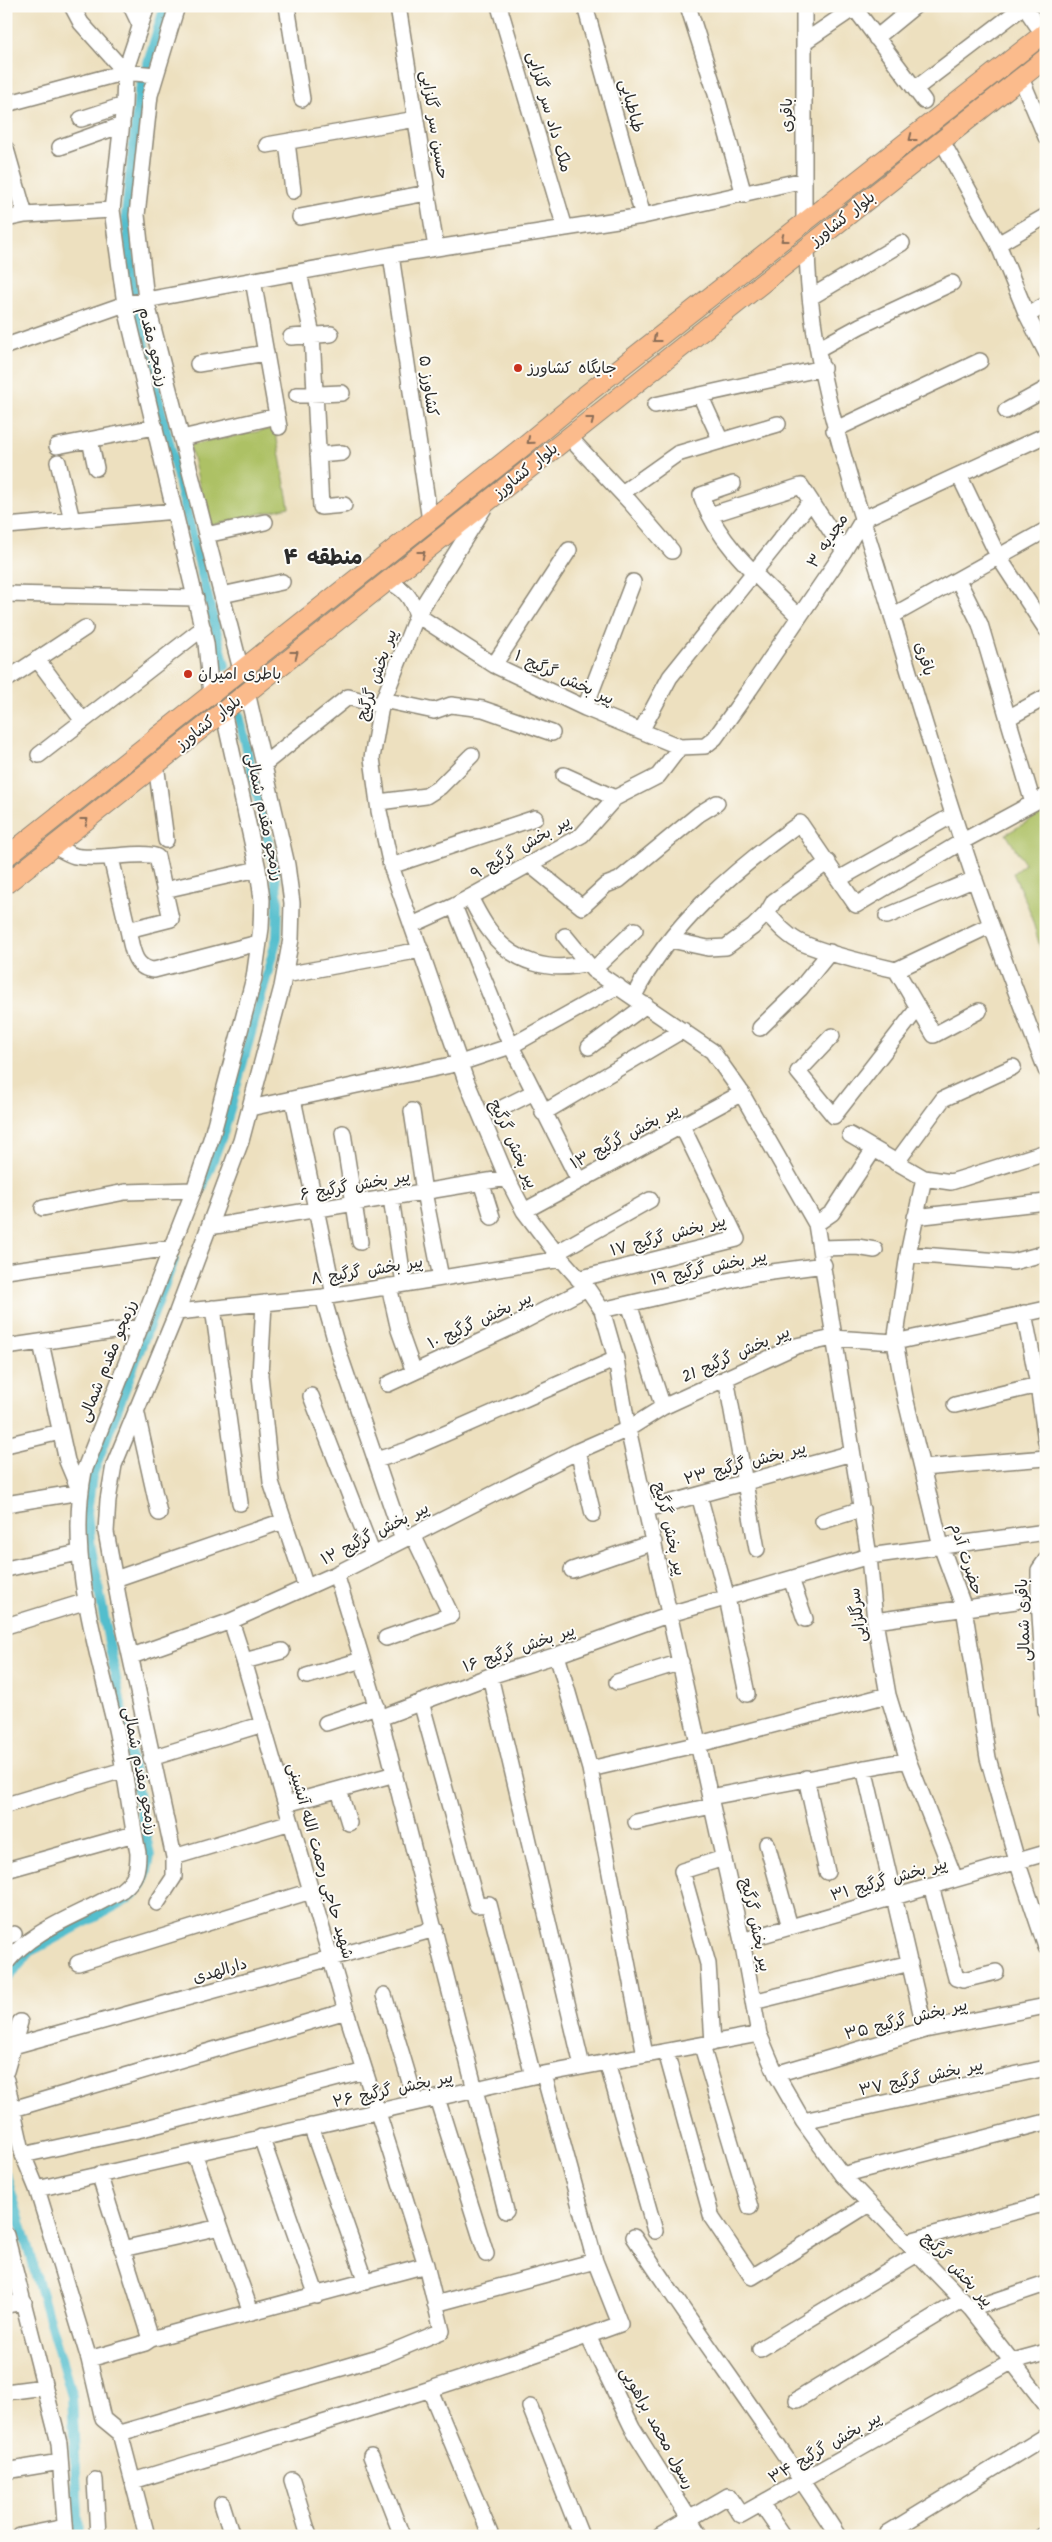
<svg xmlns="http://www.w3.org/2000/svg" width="1052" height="2542" viewBox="0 0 1052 2542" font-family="Kalam,'Playpen Sans Arabic',sans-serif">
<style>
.green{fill:#adc165;stroke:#6c7648}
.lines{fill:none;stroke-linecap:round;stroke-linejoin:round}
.canal{stroke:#52becd;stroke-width:10}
.minor-casing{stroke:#8c8675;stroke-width:18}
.major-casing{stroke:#8c8675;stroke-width:21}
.minor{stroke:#fff;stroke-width:15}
.major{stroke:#fbbb8c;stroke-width:19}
.oneway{stroke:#896c57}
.poi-dot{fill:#c8321e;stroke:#fdfcf7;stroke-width:2}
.labels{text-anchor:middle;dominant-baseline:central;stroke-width:4;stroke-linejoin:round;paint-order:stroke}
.street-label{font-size:16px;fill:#2b2b2b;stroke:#fdfcf7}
.poi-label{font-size:16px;fill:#2b2b2b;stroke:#fdfcf7;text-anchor:start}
.district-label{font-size:21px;font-weight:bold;fill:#2b2b2b;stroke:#fdfcf7}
</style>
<rect width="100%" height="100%" fill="#fdfcf7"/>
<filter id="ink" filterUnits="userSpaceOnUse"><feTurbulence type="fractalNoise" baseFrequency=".02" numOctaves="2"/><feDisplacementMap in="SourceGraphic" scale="10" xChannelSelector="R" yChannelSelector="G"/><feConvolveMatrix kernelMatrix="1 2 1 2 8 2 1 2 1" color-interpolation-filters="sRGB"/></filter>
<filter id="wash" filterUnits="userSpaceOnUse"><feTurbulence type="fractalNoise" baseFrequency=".0096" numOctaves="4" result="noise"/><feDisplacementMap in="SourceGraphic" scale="20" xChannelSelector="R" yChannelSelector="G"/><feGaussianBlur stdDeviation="1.12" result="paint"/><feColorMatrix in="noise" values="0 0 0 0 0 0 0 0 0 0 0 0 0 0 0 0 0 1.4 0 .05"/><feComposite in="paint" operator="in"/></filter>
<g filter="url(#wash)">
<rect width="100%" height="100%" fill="#ede0bf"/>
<path class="green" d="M275,428l14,79 -80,19 -19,-81z
M1046,811v156l-17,-58 -16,-36 12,-9 -19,-30z"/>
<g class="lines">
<path class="canal" d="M134,293l-8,-78 13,-122 25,-84
M137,314l88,352
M202,1188l22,-57 53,-193 1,-35 -4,-36 -35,-152
M6,1980l25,-29 97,-52c15,-13 19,-24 22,-43l-59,-307 -4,-37 5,-36 82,-216
M6,2175l66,221 7,140"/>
</g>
</g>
<g filter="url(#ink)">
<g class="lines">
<g class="minor-casing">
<path id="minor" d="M72,6l9,17 44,49
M131,6l9,19
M147,6l-22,66 -1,33 -12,105 13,94 81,339 5,52
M177,6l-27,89 -13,120 9,85 95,370
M287,6l15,93
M398,6l38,242
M499,6l66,222
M585,6l58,210
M688,6l28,88 28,101
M804,6v217
M853,6l71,95
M1024,6l19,28
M876,38l39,-32
M804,42l50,-34
M1021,78l25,59
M915,89l109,-83
M6,104l119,-32 30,3
M81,119l43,-14
M942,141l56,103 29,71 19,37
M287,142l6,49
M267,145l149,-26
M60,147l62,-22
M6,149l19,66
M300,217l127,-24
M6,219l19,-4 87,-5
M998,244l48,-28
M807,248c2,118 44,232 78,344 29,96 57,193 90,288 22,64 47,127 71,190
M391,255l39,266
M299,272l13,63 9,172 23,-2
M253,280l26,147
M811,297l91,-54
M1027,315l19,-10
M291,337l40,-3
M6,346l119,-42 21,-4 245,-45 252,-39 161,-36
M818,349l42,-23 92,-43
M198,364l68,-11
M297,395l45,-2
M700,395l21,46
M655,405l168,-37
M1006,411l40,-22
M834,430l146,-69
M569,437l61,65 42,49
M182,438l95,-22
M90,440l6,28
M57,446l98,-19
M318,455l24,-2
M58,462l14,58
M959,475l39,81 48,73
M733,484l-32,11c17,50 61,85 97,121
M622,493l55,-39 101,-30
M484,508l-67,107 -36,91 -9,52 7,53 12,55 74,212 42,100 17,33 32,42 31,35 15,22 14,49 12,70 114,512 17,93 17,40 27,47 39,54 129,134 75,96
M710,515l91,-29 43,65
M7,526l168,-15
M206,535l59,-13
M958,580l22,44 53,179
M387,581c18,8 24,16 30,34
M6,594l190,4
M222,595l60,-13
M417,615l77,50 91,43 95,39 25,-1 10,-8 35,-49 94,-138 19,-32 183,-84
M892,616l154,-86
M37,659l46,62
M494,665l75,-115
M6,680l79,-52
M383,700l51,11 17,-6 32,4 69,24
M585,708l48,-126
M1008,718l38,-21
M641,731l29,-54 141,-176
M39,755l164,-127
M156,764l10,76
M264,764l84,-67 33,9
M564,775l51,23
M379,802l47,-6 14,-9 32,-32
M54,846c6,3 14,8 21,10 20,5 70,-6 82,1l14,62 -43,11 -17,-72
M529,864l53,43 24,-22 13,-5 80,-66 18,-11
M391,866l144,-48
M839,879l114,-64
M164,890l94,-21
M470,897c6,12 12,24 20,34 22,32 62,42 97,32
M454,906l57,140 68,135
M767,913c10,11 21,24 35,30 29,12 63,20 94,27l38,65 45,-24
M887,916l88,-37
M412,925l42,-19 128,-71 33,-37 43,-22 22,-29
M128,930c4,17 5,39 26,40l104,-27
M565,936l28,34 119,81 27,38 77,135 53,332 6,65 13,74 20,65 47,119
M671,940l37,8 18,-1 27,-20 14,-14 7,-12 54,-39
M593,970l42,-40
M896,970l95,-45
M285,975l136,-25
M634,996c36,-72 101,-127 166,-173l56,82 107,-64 83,-45
M760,1028l40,-39 30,-37
M832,1036l-34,36 36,44 84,-108
M589,1047l57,-42
M293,1099l41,196
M504,1107l30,-15
M250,1108l210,-45 51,-17 107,-60
M412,1111l12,81 17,86
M543,1113l140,-83
M343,1133l17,109
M850,1135l74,43 27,4 95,-30
M896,1163l47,-64 70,-32
M924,1178l-16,76 -13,88 10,55 36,149 23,62 24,150 29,103 29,86
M481,1182l11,35
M391,1198l13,86
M43,1208l82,-16 69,-2
M524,1211l218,-118
M915,1217l131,-15
M816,1224l16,-11 42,-64
M209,1227l298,-49
M820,1248l37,-1 18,3
M556,1253l94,-53
M908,1254l105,8 33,-9
M6,1271l165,-23
M578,1279l159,-40 -55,-113
M389,1286l10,44 15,42
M323,1297l16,56 64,187
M264,1303l-4,72 11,107 35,105
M629,1304l34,103
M213,1308l27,195
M602,1310l155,-36 67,-9
M177,1312l146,-15 238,-38
M1024,1313l14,72 8,57
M6,1347l135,-20
M726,1378l31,171
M388,1384l128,-59 71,-37
M311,1396l62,159
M955,1405l83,-20
M136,1410l23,103
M6,1445l54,-13
M578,1451l15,63
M376,1460l32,-10 208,-91
M922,1468l124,-10
M699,1495l28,103 20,96
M6,1504l74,-12 -13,-31 -26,-118
M647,1509l205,-56
M823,1521l39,-12
M1046,1560l-7,10v29l7,112
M6,1569l72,-16
M572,1570l82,-28
M336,1574l44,144 126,493
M115,1579l168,-58
M791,1579l14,40
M875,1621l141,-20
M6,1626l81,-25
M386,1638l65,-23 -38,-80
M557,1655l33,114 55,286
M132,1656l99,-35 105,-47 242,-123 50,-22 35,-22 133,-61 37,-8 62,4 151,-33
M244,1661l38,-10
M307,1676l55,-16
M490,1676l92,390
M617,1682l64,-20
M421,1702l56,203 12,-1 44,172
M380,1718l110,-42 67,-21 113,-41 199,-58 177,-24
M326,1723l51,-17
M151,1758l112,-34
M864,1768l61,262
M590,1769l109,-25 189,-49
M806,1778l21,94
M339,1790l10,33
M710,1797l198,-37
M286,1804l109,-30
M6,1805l117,-35
M636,1822l76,-16
M767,1844l23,83
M174,1857l117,-35
M6,1870l128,-36
M931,1886l25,92 7,2 33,-8
M157,1903l17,-26v-20l-52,-239 -16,-86 2,-32 6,-35 63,-153 64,-171 41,-154 9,-48 1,-36 -5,-38 -40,-173
M6,1937l8,-3
M742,1941l304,-88
M6,1963c28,-36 78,-49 116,-73 14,-11 16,-20 16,-37 -8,-41 -13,-83 -22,-124 -20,-84 -49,-171 -32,-258l110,-281 18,-54 42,-158 7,-50 1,-28 -4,-31 -35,-158
M78,1963l233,-72
M384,1995l32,107
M753,2002l157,-39
M713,2043l-5,-79 -26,-93 42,-13
M13,2046l422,-117
M702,2046l48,161
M666,2052l46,166 40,59 117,-73
M607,2062l48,169
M6,2071l14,-49
M776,2074l149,-44 121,-24
M6,2080l17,75 14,34 52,170 14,60 17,14 27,103
M437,2098l49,156
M13,2109l333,-98
M803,2121l243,-53
M311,2126l55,156
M261,2137l56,159
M194,2153l57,159
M23,2155l119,-26 223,-58
M99,2174l52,165
M842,2175l204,-53
M37,2189l496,-113 226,-42
M6,2235l53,208 7,93
M634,2237c66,101 139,197 204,299
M906,2242l140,-39
M122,2249l98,-22
M435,2304l160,-43
M6,2305l18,-3
M971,2309l75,-25
M588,2336l44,91 68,109
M760,2349l157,-95
M89,2359l56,-16 6,-4 275,-74
M430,2390l61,146
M6,2392l38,-5
M797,2400l165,-100
M530,2407l51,129
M120,2433l262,-77 60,-25 -16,-66 -80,-254 -102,-350 -13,-40
M371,2456l31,80
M6,2471l54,-9
M95,2480l3,56
M292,2480l17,56
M133,2481c163,-50 327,-98 487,-157l-25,-63 -51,-186
M222,2504l10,32
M761,2504l22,32
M888,2533l158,-97
M20,2536l45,-9
M660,2536l68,-40 13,19 272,-154 33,-9
M1042,2536l4,-2"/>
</g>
<g class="major-casing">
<path id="major" d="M6,857l514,-408 68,-56 458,-361
M6,884l1040,-826"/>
</g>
<use href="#minor" class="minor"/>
<use href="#major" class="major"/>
</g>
<defs><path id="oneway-chevron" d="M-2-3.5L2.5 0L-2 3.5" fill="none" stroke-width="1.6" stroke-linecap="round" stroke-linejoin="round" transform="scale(1.25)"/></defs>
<g class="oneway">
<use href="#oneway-chevron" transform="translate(912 138) rotate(142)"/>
<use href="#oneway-chevron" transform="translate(784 239) rotate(142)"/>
<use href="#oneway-chevron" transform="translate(656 339) rotate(142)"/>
<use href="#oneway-chevron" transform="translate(591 420) rotate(-38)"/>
<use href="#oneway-chevron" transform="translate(530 441) rotate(140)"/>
<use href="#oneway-chevron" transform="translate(422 554) rotate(-38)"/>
<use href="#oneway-chevron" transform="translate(295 654) rotate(-38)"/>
<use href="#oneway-chevron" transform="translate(85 821) rotate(-38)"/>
</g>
</g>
<g class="poi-dot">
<circle cx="518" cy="368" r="5"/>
<circle cx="188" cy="674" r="5"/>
</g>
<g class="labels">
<g class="street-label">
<text transform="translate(631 106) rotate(75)">طباطبایی</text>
<text transform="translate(549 112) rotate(74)">ملک داد سر گلزایی</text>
<text transform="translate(787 115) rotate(-90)">باقری</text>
<text transform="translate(434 125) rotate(81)">حسین سر گلزایی</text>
<text transform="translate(843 219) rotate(-38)">بلوار کشاورز</text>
<text transform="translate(153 347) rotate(76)">رزمجو مقدم</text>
<text transform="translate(428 386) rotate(82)">کشاورز ۵</text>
<text transform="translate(526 471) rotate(-39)">بلوار کشاورز</text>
<text transform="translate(828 541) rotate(-57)">مجدیه ۳</text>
<text transform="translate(924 659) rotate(73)">باقری</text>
<text transform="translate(377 675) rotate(-71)">پیر بخش گرگیج</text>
<text transform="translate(564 678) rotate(25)">پیر بخش گرگیج ۱</text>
<text transform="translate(209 723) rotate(-38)">بلوار کشاورز</text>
<text transform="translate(264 817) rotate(78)">رزمجو مقدم شمالی</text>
<text transform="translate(521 848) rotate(-30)">پیر بخش گرگیج ۹</text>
<text transform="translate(625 1137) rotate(-28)">پیر بخش گرگیج ۱۳</text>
<text transform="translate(513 1144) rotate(66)">پیر بخش گرگیج</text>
<text transform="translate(355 1186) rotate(-10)">پیر بخش گرگیج ۶</text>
<text transform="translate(668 1236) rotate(-15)">پیر بخش گرگیج ۱۷</text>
<text transform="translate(709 1268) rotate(-12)">پیر بخش گرگیج ۱۹</text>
<text transform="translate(367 1271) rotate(-9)">پیر بخش گرگیج ۸</text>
<text transform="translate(480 1321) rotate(-25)">پیر بخش گرگیج ۱۰</text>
<text transform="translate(736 1355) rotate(-24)">پیر بخش گرگیج 21</text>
<text transform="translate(108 1361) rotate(-68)">رزمجو مقدم شمالی</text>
<text transform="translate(745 1464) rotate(-15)">پیر بخش گرگیج ۲۳</text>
<text transform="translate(669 1529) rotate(77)">پیر بخش گرگیج</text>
<text transform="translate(375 1534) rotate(-27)">پیر بخش گرگیج ۱۲</text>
<text transform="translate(966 1559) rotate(72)">حضرت آدم</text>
<text transform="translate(858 1615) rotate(-97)">سرگلزایی</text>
<text transform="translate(1024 1620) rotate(-92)">باقری شمالی</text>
<text transform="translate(519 1649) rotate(-19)">پیر بخش گرگیج ۱۶</text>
<text transform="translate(140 1771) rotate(79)">رزمجو مقدم شمالی</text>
<text transform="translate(320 1861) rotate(74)">شهید حاجی رحمت الله آنشینی</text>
<text transform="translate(889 1880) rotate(-16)">پیر بخش گرگیج ۳۱</text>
<text transform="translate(755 1925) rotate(78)">پیر بخش گرگیج</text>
<text transform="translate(220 1971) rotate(-16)">دارالهدی</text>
<text transform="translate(906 2020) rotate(-14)">پیر بخش گرگیج ۳۵</text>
<text transform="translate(921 2078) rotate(-12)">پیر بخش گرگیج ۳۷</text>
<text transform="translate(393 2090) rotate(-12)">پیر بخش گرگیج ۲۶</text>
<text transform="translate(957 2270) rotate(47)">پیر بخش گرگیج</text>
<text transform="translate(657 2428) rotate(61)">رسول محمد براهویی</text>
<text transform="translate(825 2448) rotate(-30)">پیر بخش گرگیج ۳۴</text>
</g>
<g class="poi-label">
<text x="528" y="368">جایگاه کشاورز</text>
<text x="198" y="674">باطری امیران</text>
</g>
<g class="district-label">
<text x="323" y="558">منطقه ۴</text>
</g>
</g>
<rect width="1052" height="2542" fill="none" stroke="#fdfcf7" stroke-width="25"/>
</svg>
